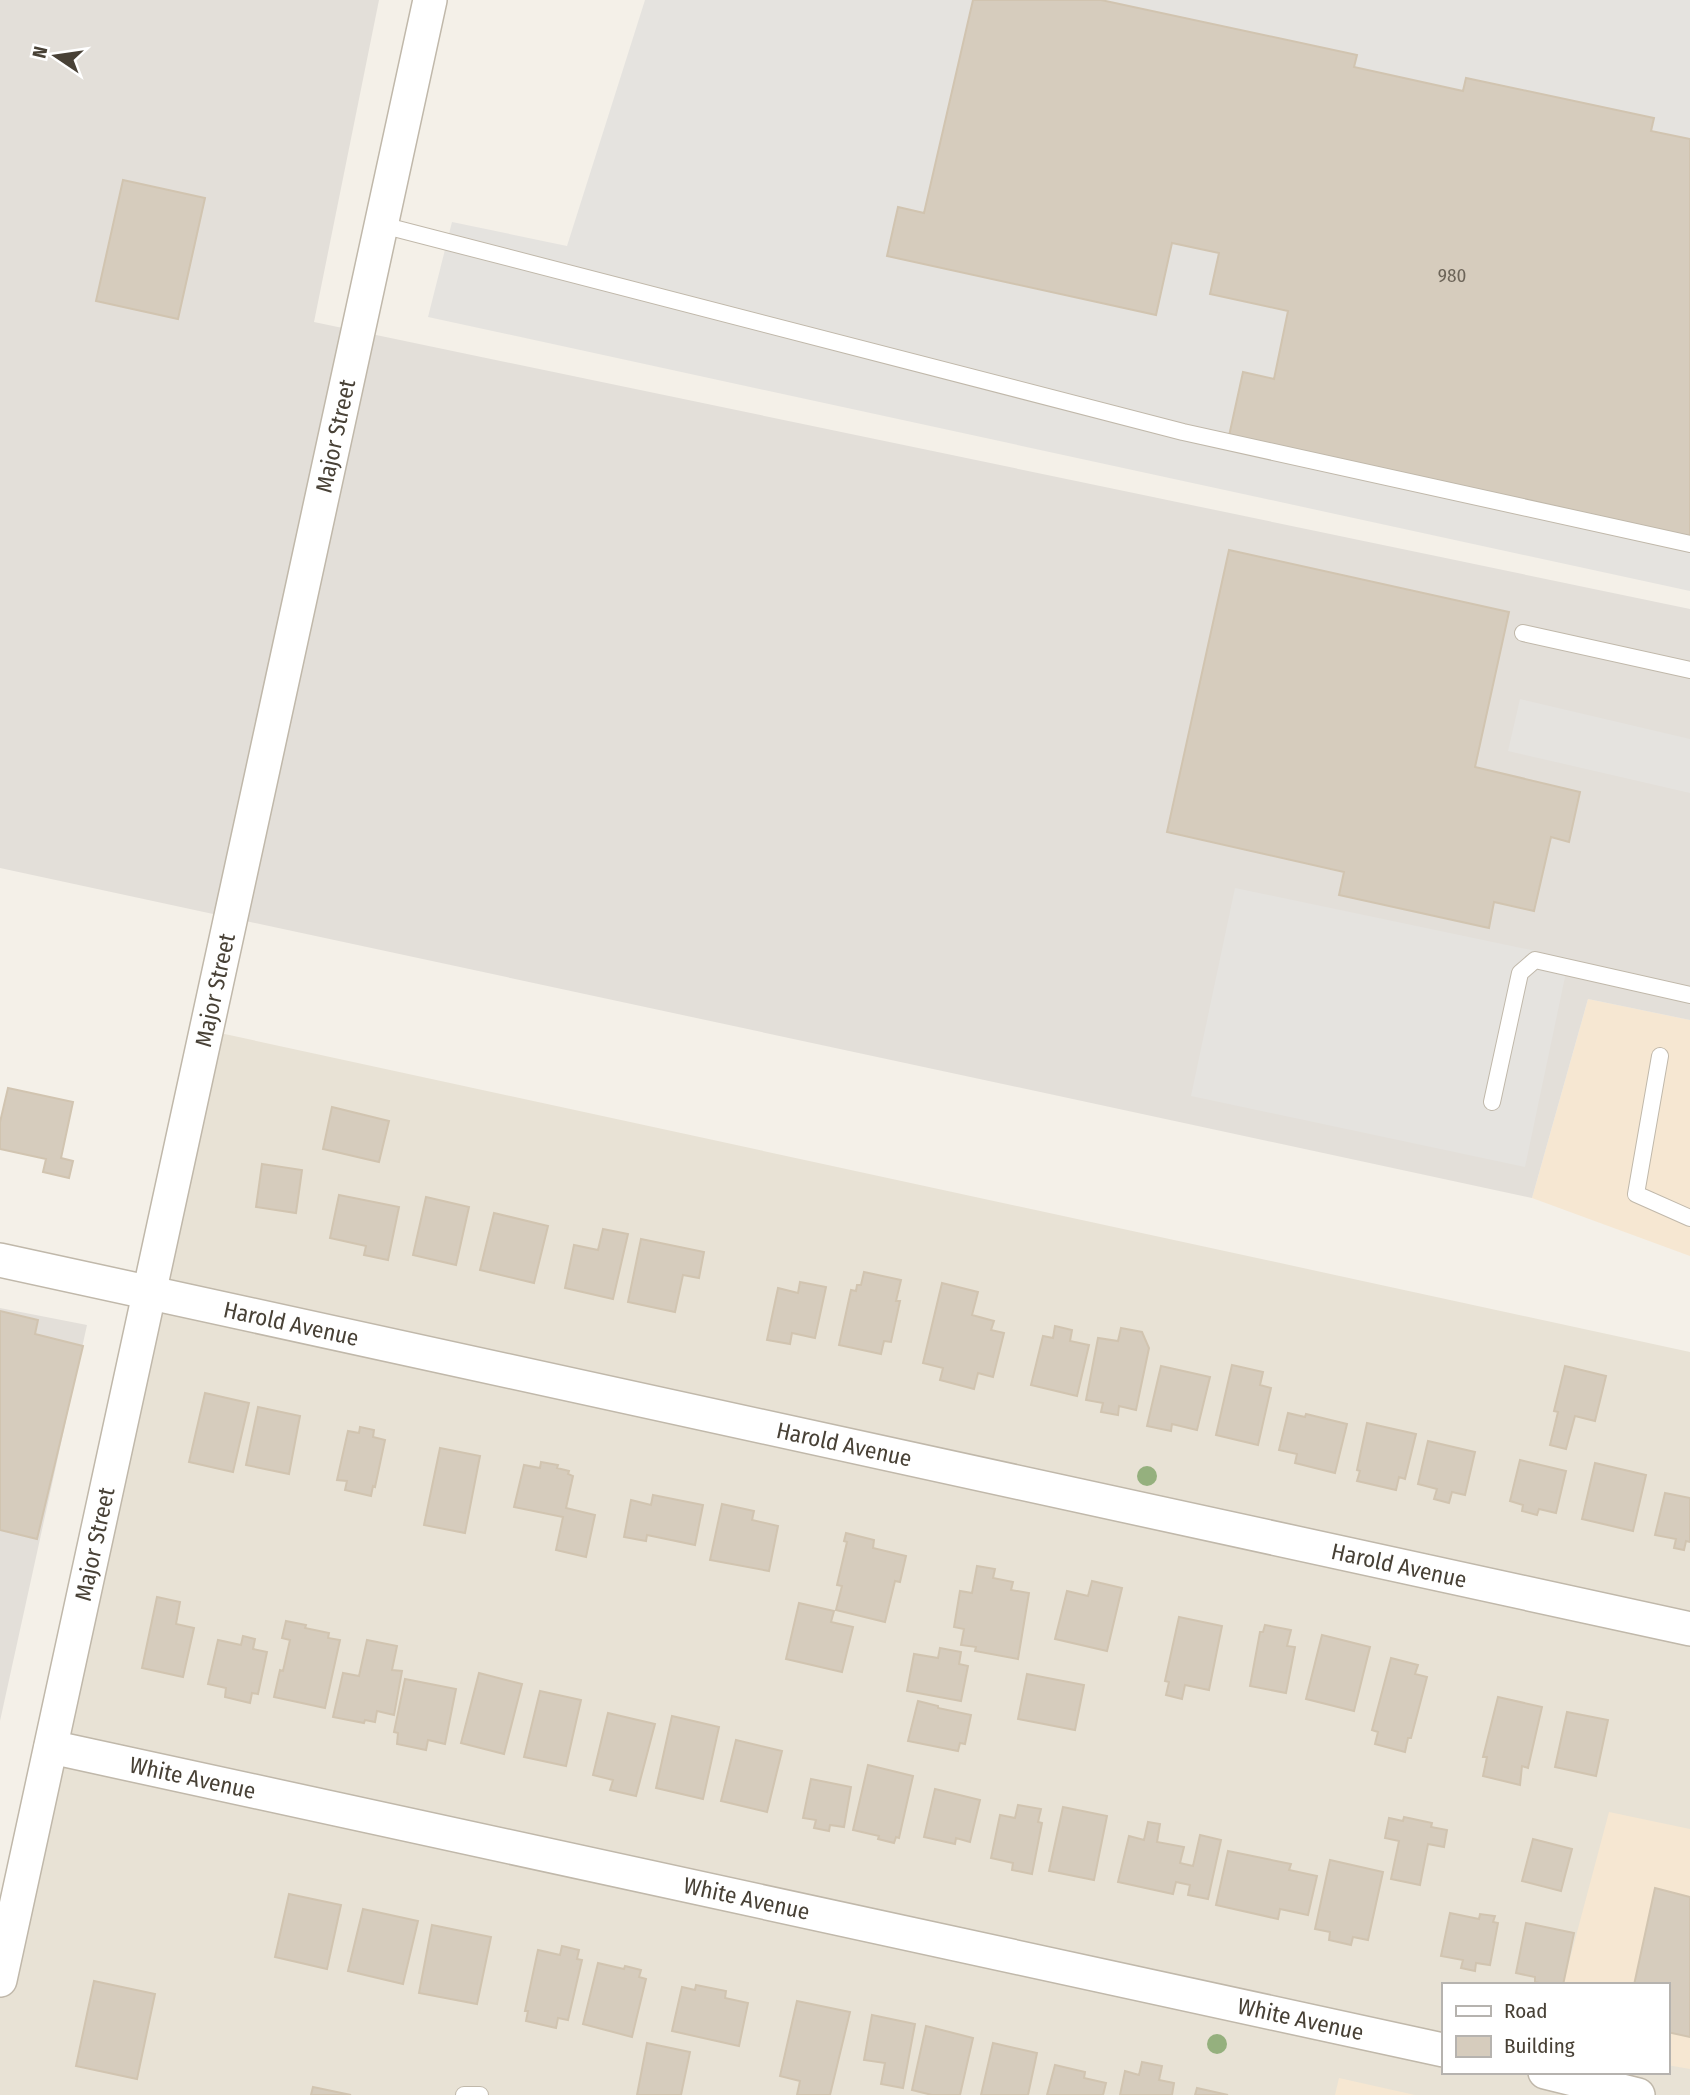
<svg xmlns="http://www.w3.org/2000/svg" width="1690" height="2095" viewBox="0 0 1690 2095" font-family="'Fira Sans Condensed',sans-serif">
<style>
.residential{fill:#e8e2d5;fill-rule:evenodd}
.commercial{fill:#f6e7d2}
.industrial{fill:#e3dfd9}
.parking{fill:#e5e3df}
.building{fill:#d6ccbd;stroke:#d1c4b0;stroke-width:2}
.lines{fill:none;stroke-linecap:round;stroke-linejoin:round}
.lane-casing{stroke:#c0b8aa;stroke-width:18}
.street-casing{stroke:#c0b8aa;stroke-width:36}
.lane{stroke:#fff;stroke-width:16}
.street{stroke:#fff;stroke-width:33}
.tree{fill:#95b07e}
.labels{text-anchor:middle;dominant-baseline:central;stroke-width:7;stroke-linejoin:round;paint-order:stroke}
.number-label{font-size:19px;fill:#6c6458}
.street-label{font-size:23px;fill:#484136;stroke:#fff}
</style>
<rect width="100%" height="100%" fill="#f4f0e8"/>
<path class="residential" d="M206,1030l1484,322v743h-1690v-115zM1443,1985h224v87h-224z"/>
<path class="commercial" d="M1588,999l102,21v236l-158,-58z
M1609,1812l81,17v240l-23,-4v-80h-104z
M1339,2078l76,17h-80z"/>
<path class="industrial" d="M0,0h379l-65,322 1376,287v411l-102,-21 -56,199 -1532,-330z
M0,1308l87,17 -87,396z"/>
<path class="parking" d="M645,0h328l-49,213 -26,-5 -11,48 269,59 16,-72 47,10 -8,41 77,17 -14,68 -31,-7 447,166v53l-1262,-274 24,-95 115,24z
M1101,0h589v139l-39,-8 -185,-53 -3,13 -109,-24 3,-12z
M1520,699l170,40v54l-182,-42z
M1235,888l334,70 -44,209 -334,-71z"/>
<path class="building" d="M973,0h128l256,55 -3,12 109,24 3,-13 188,40 -3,13 39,8v399l-461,-102 14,-64 31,7 14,-68 -78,-17 9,-41 -47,-10 -16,72 -269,-59 11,-49 26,6z
M123,180l82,18 -27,121 -82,-18z
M1229,550l280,62 -34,155 105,25 -11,50 -18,-5 -17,74 -40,-9 -5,26 -150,-33 5,-23 -177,-40z
M8,1088l65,14 -12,56 12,3 -4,17 -26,-6 3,-13 -46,-10v-27z
M332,1107l57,14 -10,41 -56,-13z
M262,1164l40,6 -6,43 -40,-6z
M339,1195l60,12 -11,53 -24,-5 2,-9 -36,-8z
M426,1197l43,10 -13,58 -43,-10z
M494,1213l54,13 -14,57 -54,-13z
M603,1229l25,5 -15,65 -48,-11 9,-43 24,5z
M641,1239l63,13 -5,26 -16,-3 -8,37 -47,-10z
M864,1272l37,8 -5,21h4l-9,41 -7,-1 -3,13 -42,-9 12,-55 5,1 1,-6h4z
M800,1282l26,5 -11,51 -23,-5 -2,11 -23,-4 11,-52 20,5z
M942,1283l36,9 -6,23 22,6 -3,9 13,3 -11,44 -15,-4 -4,16 -34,-9 3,-12 -20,-5z
M0,1311l38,9 -3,14 48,12 -46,193 -37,-9z
M1055,1326l17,4 -2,11 19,4 -12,51 -46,-11 12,-49 10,2z
M1121,1328l21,4 7,16 -13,62 -17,-4 -1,9 -17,-3 2,-9 -17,-3 12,-62 20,3z
M1232,1365l31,7 -3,13 11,3 -13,57 -42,-10z
M1161,1366l49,11 -13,53 -25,-6 -1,7 -24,-5z
M1565,1366l41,10 -11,45 -20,-5 -9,33 -16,-4 8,-33 -4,-1z
M205,1393l44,10 -16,69 -44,-10z
M258,1407l42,9 -11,58 -43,-9z
M1288,1413l17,4 1,-3 41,10 -12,49 -40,-10 2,-9 -18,-4z
M1367,1423l49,11 -11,45 -6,-2 -3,13 -39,-9 3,-10 -3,-1z
M360,1427l14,3 -1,7 12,3 -10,47 -2,-1 -2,10 -26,-6 2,-9 -10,-1 11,-49 11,2z
M1428,1441l47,11 -10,43 -13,-3 -3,11 -15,-4 3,-10 -19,-5z
M440,1448l40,8 -15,77 -41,-8z
M1520,1460l46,11 -10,42 -17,-4 -2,6 -15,-4 1,-6 -13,-4z
M541,1462l17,3 -1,3 12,3 -1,3 5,2 -7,32 29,7 -9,42 -30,-7 7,-33 -49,-10 10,-42 16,3z
M1595,1463l51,12 -13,56 -51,-12z
M1665,1493l25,5v44l-4,-1 -2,9 -10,-2 2,-9 -21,-4z
M653,1495l50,10 -8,40 -48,-10 -1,6 -22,-4 7,-37 20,5z
M722,1504l32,7 -2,9 26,6 -9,45 -59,-11z
M846,1533l28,7 -1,8 33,8 -6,26 -5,-1 -10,41 -49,-12 6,-24 -5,-1 10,-43 -3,-1z
M977,1566l18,3 -2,9 20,4 -2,8 18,3 -11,66 -43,-8 1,-4 -15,-2 3,-16 -10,-2 6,-36 12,2z
M1092,1581l30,7 -15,63 -52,-12 12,-48 21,5z
M157,1597l23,5 -4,22 18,4 -11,49 -41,-9z
M799,1603l35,8 -3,11 22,5 -11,45 -56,-13z
M1179,1617l43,9 -13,64 -24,-5 -3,14 -16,-4 3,-13 -4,-1z
M286,1621l20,4 -1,3 24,5 -1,5 12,2 -15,68 -51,-11 6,-27 3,1 7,-31 -8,-2z
M1265,1625l26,5 -4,16 8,1 -9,46 -36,-7 10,-54h3z
M1322,1635l48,12 -16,64 -48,-12z
M243,1636l12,3 -2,10 14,3 -9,42 -6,-1 -2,10 -25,-6 1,-9 -18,-4 10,-44 23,5z
M367,1640l30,6 -5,24 10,1 -8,44 -17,-4 -2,11 -10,-2 -1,3 -31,-6 10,-44 16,3z
M940,1648l21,4 -2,12 9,2 -7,35 -54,-10 7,-37 24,4z
M1391,1658l27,7 -3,9 12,3 -16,61h-3l-3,14 -30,-8 3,-12 -6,-2z
M479,1673l43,11 -18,70 -43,-11z
M1027,1674l57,11 -9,45 -57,-11z
M405,1679l51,10 -11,55 -17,-4 -2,10 -29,-6 1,-11 -4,-1z
M540,1691l41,9 -15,66 -42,-9z
M1498,1697l44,10 -14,61 -6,-2 -2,19 -37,-9 4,-19h-4z
M918,1701l20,5v2l33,7 -6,29 -5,-1 -2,8 -50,-10z
M1567,1712l41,8 -12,56 -41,-9z
M608,1713l47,11 -19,72 -26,-6 3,-10 -20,-5z
M672,1716l47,11 -16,72 -47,-11z
M736,1740l46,11 -15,61 -46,-11z
M868,1765l45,11 -14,62 -3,-1 -2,6 -16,-4 1,-3 -26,-6z
M811,1779l40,8 -7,40 -14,-2 -1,6 -15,-3 2,-8 -13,-2z
M935,1789l45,11 -10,42 -14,-4 -1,6 -31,-7z
M1018,1805l23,4 -3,13 4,1 -10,51 -20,-4 1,-7 -22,-5 9,-43 15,3z
M1063,1807l44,9 -13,64 -45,-9z
M1404,1817l28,6 -1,4 16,3 -3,17 -16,-3 -8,41 -29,-6 8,-38 -14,-3 4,-20 14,3z
M1148,1822l12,2 -3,18 27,5 -4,16 13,3 7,-31 21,5 -13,59 -20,-4 2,-10 -14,-3 -3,12 -55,-12 11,-46 15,4z
M1533,1839l39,10 -11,42 -39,-10z
M1228,1851l63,13 -2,6 28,6 -9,39 -28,-6 -2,10 -62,-14z
M1330,1860l53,12 -15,68 -15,-3 -2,8 -22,-5 1,-8 -15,-3z
M1655,1888l35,9v140l-23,-5v-47h-33z
M289,1894l52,11 -14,64 -52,-12z
M363,1909l55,12 -15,63 -55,-13z
M1450,1913l29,6 1,-5 15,2 -2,6 5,1 -8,42 -14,-2 -1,8 -14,-3 2,-8 -22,-4z
M1526,1923l48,10 -11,52h-16l-12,-3v-5l-19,-4z
M432,1925l59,12 -14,67 -58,-11z
M562,1946l17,4 -2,9 5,1 -14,60 -10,-2 -2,10 -30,-7 2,-10h-3l13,-61 22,5z
M598,1963l26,6 1,-3 16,4 -2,7 7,2 -14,58 -49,-13z
M94,1981l61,13 -18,85 -61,-13z
M696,1985l30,6 -1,7 23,5 -9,43 -67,-15 10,-44 13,3z
M797,2001l53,11 -20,83h-33l3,-14 -20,-5z
M872,2015l43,9 -12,64 -22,-4 4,-21 -21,-3z
M926,2026l47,12 -13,57h-28l-20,-5z
M647,2043l43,9 -9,43h-44z
M993,2043l44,10 -9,42h-47z
M1142,2062l20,4 -3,14 15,3 -2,12h-52l5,-24 14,4z
M1055,2065l30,7 -1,6 22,5 -3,12h-56z
M313,2087l38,8h-40z
M1197,2088l31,7h-33z"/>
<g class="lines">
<g class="lane-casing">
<path id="lane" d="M382,225l801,207 507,112
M1523,633l167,37
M1660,1056l-24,138 54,24
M1492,1102l28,-129 15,-13 155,35
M464,2095h16"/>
</g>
<g class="street-casing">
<g id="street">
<path id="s1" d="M0,1260l1690,369"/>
<path id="s2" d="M51,1747l1392,303"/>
<path id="s3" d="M0,1980l430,-1980"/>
<path d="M1545,2072l93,23"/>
</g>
</g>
<use href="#lane" class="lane"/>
<use href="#street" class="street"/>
</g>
<g class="tree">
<circle cx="1147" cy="1476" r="10"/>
<circle cx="1217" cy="2044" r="10"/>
</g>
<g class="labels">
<g class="number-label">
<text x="1452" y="275">980</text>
</g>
<g class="street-label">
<text stroke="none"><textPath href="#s3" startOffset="1580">Major Street</textPath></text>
<text stroke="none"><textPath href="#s3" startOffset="1013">Major Street</textPath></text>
<text stroke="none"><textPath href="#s1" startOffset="298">Harold Avenue</textPath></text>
<text stroke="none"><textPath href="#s1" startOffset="864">Harold Avenue</textPath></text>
<text stroke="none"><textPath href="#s3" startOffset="446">Major Street</textPath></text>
<text stroke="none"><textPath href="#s1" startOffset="1432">Harold Avenue</textPath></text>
<text stroke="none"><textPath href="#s2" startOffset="145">White Avenue</textPath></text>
<text stroke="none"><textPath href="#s2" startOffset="712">White Avenue</textPath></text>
<text stroke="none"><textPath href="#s2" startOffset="1279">White Avenue</textPath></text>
</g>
</g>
<rect x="1442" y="1983" width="228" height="91" fill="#ffffff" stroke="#b6b3af" stroke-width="2"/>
<rect x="1456" y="2006" width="35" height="10" fill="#ffffff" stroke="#b6b3af" stroke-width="2"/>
<text x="1504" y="2018" font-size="21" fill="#484136">Road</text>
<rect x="1456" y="2036" width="35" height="21" fill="#d6ccbd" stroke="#b6b3af" stroke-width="2"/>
<text x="1504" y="2053" font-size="21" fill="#484136">Building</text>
<g transform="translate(56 56) rotate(283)" stroke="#ffffff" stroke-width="5" paint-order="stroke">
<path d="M0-5L12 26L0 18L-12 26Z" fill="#484136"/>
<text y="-10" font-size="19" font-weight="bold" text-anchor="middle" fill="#484136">N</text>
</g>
</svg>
